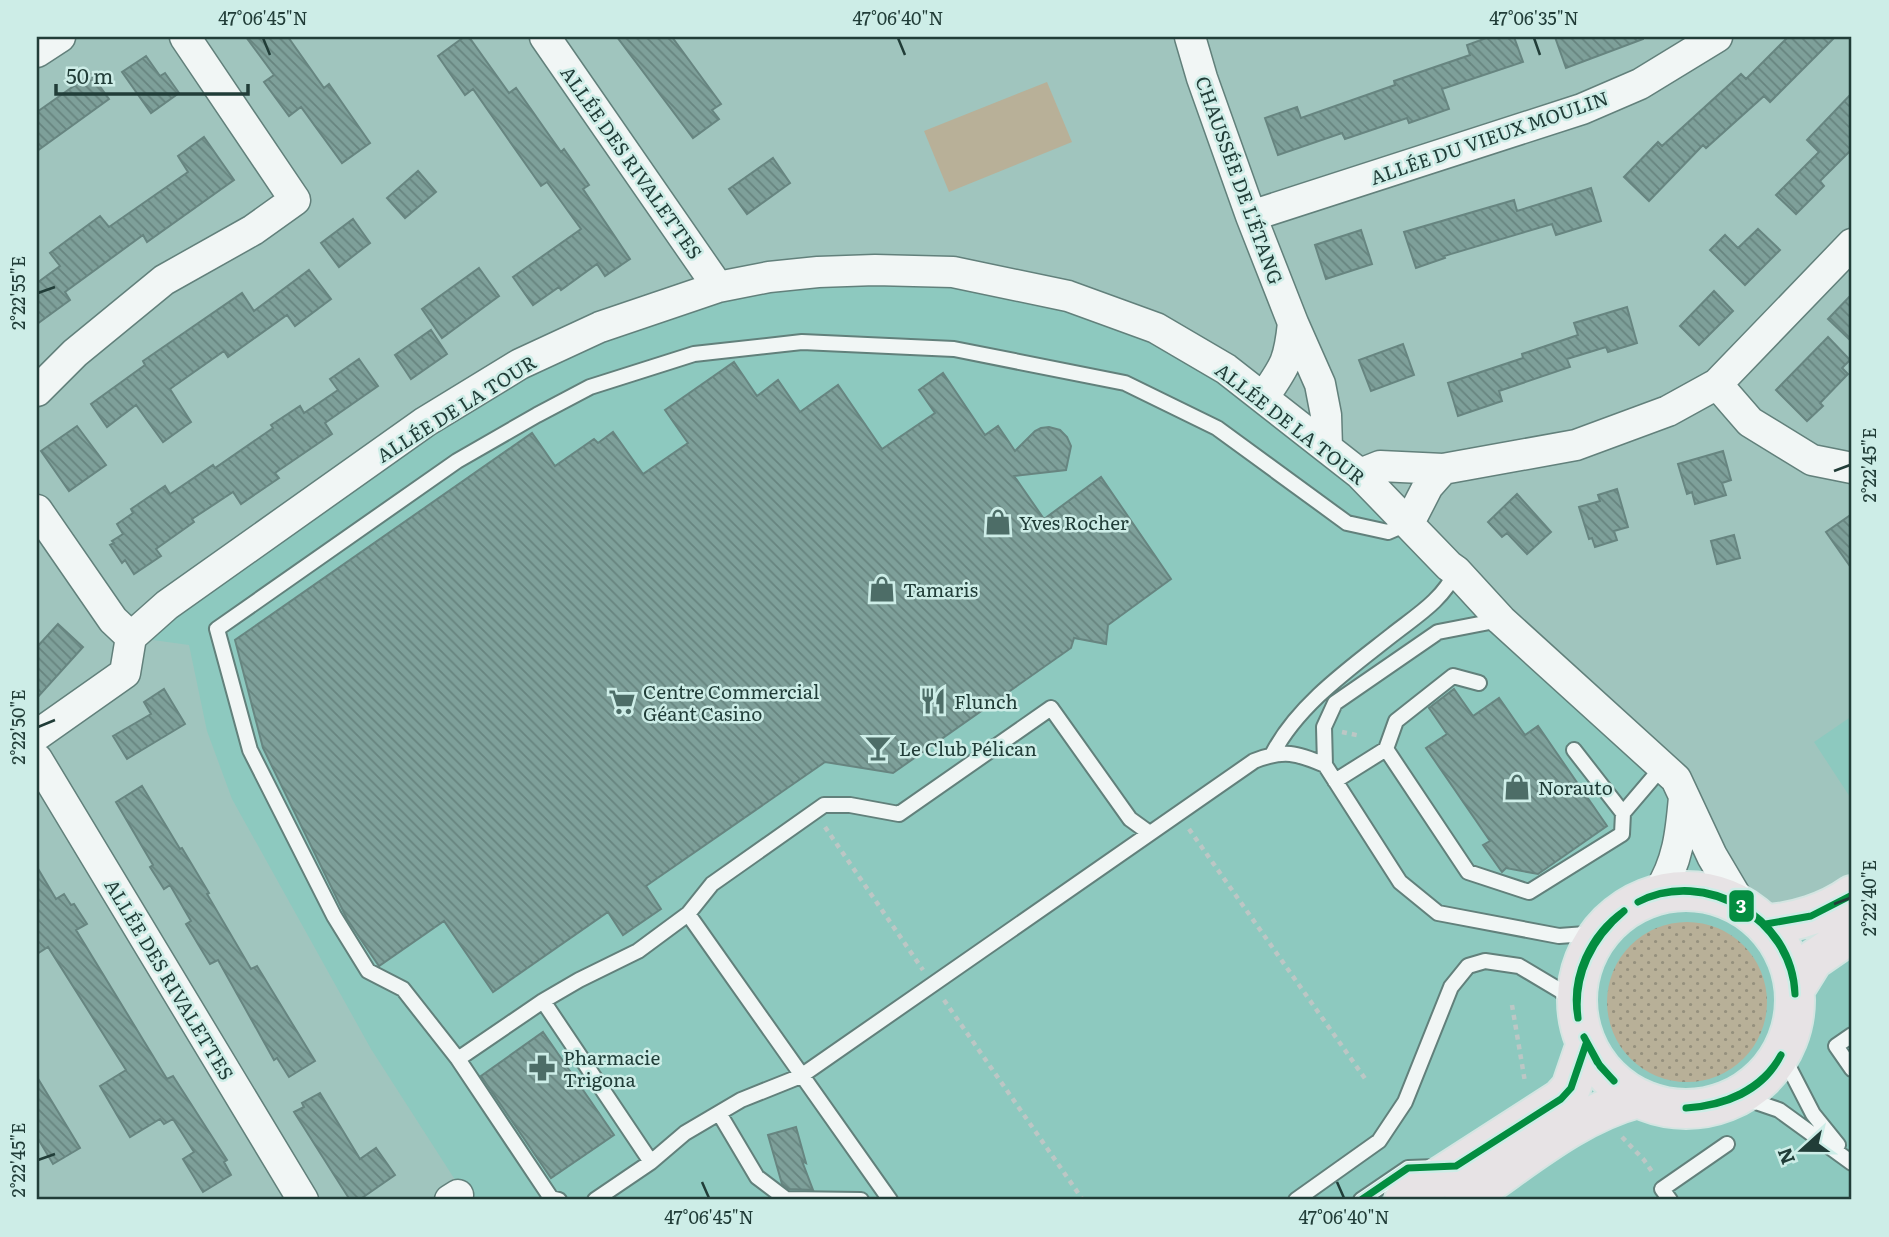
<svg xmlns="http://www.w3.org/2000/svg" width="1889" height="1237" viewBox="0 0 1889 1237" font-family="Literata,serif">
<style>
.built{fill:#8dc9bf}
.green{fill:url(#green-dots)}
.pitch{fill:#b8b098}
.building{fill:url(#building-back-hatch);stroke:#678580;stroke-width:2}
.lines{fill:none;stroke-linecap:round;stroke-linejoin:round}
.service-casing{stroke:#62807b;stroke-width:18}
.minor-casing{stroke:#62807b;stroke-width:33}
.primary-casing{stroke:#d4e5e2;stroke-width:42}
.path{stroke:#bcc7c5;stroke-width:4.5;stroke-dasharray:5 5;stroke-linecap:butt}
.service{stroke:#f1f6f5;stroke-width:14}
.minor{stroke:#f1f6f5;stroke-width:30}
.primary{stroke:#e7e3e5;stroke-width:38}
.bus-1-casing{stroke:#cdede7;stroke-width:12}
.bus-1{stroke:#038d40;stroke-width:7}
.ticks{fill:none;stroke:#213d38;stroke-width:2.5}
.labels{text-anchor:middle;dominant-baseline:central;stroke-width:5;stroke-linejoin:round;paint-order:stroke}
.street-label{font-size:19px;fill:#213d38;stroke:#cdede7}
.poi-label{font-size:19px;fill:#213d38;stroke:#cdede7;text-anchor:start}
.line-badge{stroke:#cdede7;stroke-width:2.5}
.badge-label{font-size:19px;text-anchor:middle;font-weight:bold;fill:#fff}
.neatline{fill:none;stroke:#213d38;stroke-width:2.5}
.ticks-label{font-size:18px;text-anchor:middle;fill:#213d38}
</style>
<defs>
<pattern id="green-dots" width="8" height="8" patternUnits="userSpaceOnUse" patternTransform="scale(1.75)"><rect width="8" height="8" fill="#b8b098"/><path d="M2 2h.1M6 6h.1" fill="none" stroke="#95907d" stroke-width="1.8" stroke-linecap="round"/></pattern>
<pattern id="building-back-hatch" width="6" height="6" patternUnits="userSpaceOnUse" patternTransform="scale(1.75)"><rect width="6" height="6" fill="#7ea09a"/><path d="M-1 5l2 2M0 0l6 6M5-1l2 2" fill="none" stroke="#67847f"/></pattern>
</defs>
<rect width="100%" height="100%" fill="#a0c5be"/>
<path class="built" d="M818,272l250,24 158,73 437,397 49,90 54,68 86,-29v305h-1384l-97,-151 -139,-250 -25,-68 -18,-86 -58,-8 36,-32 433,-278z
M1852,716v84l-38,-58z"/>
<path class="green" d="M1607 1002a80 80 0 1 1 160 0a80 80 0 1 1-160 0Z"/>
<path class="pitch" d="M1047,82l25,60 -123,50 -25,-61z"/>
<path class="building" d="M246,37h42l36,51 5,-4 41,59 -28,20 -41,-56 -12,9 -25,-34 10,-7z
M464,37h5l40,56 7,-5 45,64 3,-3 25,36 -6,4 47,70 -25,17 -8,-12 -36,26 -2,-3 -26,18 -20,-28 68,-48 -34,-47 -6,4 -68,-97 -8,6 -27,-39z
M617,37h55l49,67 -9,6 7,9 -26,19z
M1489,37h25l9,25 -81,27 7,20 -40,14 -2,-5 -62,21 -3,-6 -64,22 -13,-37 32,-11 4,11 94,-33 -1,-4 76,-26 -3,-10z
M1555,37h88v2l-77,29z
M1788,37h47l-65,65 -6,-6 -58,52 -3,-3 -54,56 -25,-24 34,-35 4,4 79,-72 5,5z
M146,56l14,20 5,-3 14,20 -28,20 -29,-41z
M91,74l18,25 -72,52v-39z
M1852,93v56l-32,32 4,5 -28,28 -20,-19 43,-43 -12,-12z
M204,137l30,43 -87,62 -4,-7 -78,57 5,8 -33,24v-41l23,-17 -10,-13 50,-37 9,11 79,-55 -10,-16z
M773,158l17,25 -43,31 -18,-25z
M418,171l18,21 -31,26 -18,-20z
M1591,188l10,33 -45,14 -4,-11 -108,32 1,2 -29,10 -12,-36 110,-32 3,11z
M353,219l17,24 -31,24 -18,-24z
M1758,229l22,21 -35,35 -35,-35 15,-15 13,13z
M1361,230l11,34 -46,15 -11,-34z
M479,268l20,28 -57,42 -20,-29z
M309,270l22,29 -36,27 -8,-11 -59,42 -4,-6 -54,38 21,33 -28,20 -27,-37 -29,22 -16,-23 54,-39 -2,-4 99,-68 12,18z
M1714,291l19,20 -34,34 -19,-19z
M1852,294v48l-24,-23z
M1627,307l10,36 -29,9 -2,-5 -39,12 3,8 -71,24 3,10 -44,15 -10,-33 75,-25 -1,-4 56,-19 -4,-12z
M431,330l16,24 -36,25 -16,-24z
M1828,337l22,23 -8,8 6,6 -28,29 3,3 -16,15 -31,-31z
M1403,344l11,31 -43,16 -12,-31z
M359,359l19,27 -53,37 7,11 -57,39 4,5 -38,26 -8,-12 -41,27 2,3 -38,27 5,7 -27,18 -9,-14 -3,3 -12,-18 4,-2 -2,-2 11,-7 -6,-10 16,-11 -2,-4 34,-23 5,8 43,-29 2,3 58,-40 -2,-3 29,-19 4,7 34,-23 -8,-11z
M734,362l23,34 21,-16 22,32 38,-27 44,64 53,-36 -16,-23 24,-17 42,62 13,-9 17,25 20,-20 6,-3 8,-1 11,3 7,7 4,9 -5,24 -52,6 30,43 57,-42 70,102 -63,46 -2,19 -32,-6 -3,10 -178,125 -68,-11 -179,124 15,23 -38,26 -15,-23 -115,80 -49,-71 -65,45 -32,-47 -84,-171 -28,-108 297,-207 23,33 39,-27 4,4 15,-11 30,42 45,-31 -23,-33z
M77,426l29,39 -37,26 -28,-40z
M1723,451l8,29 -9,3 4,12 -31,9 -3,-12 -5,2 -9,-30z
M1617,489l11,38 -14,4 3,9 -22,7 -3,-9 -3,1 -10,-32 21,-6 -2,-6z
M1517,494l34,38 -24,22 -20,-21 -5,4 -14,-15z
M1852,514v55l-26,-37z
M1734,535l6,23 -23,6 -6,-23z
M58,624l25,23 -46,51v-51z
M164,689l21,35 -58,35 -14,-23 38,-22 -7,-12z
M1454,689l19,27 26,-18 26,37 13,-9 69,100 -69,48 -32,-6 -4,4 -19,-27 7,-4 -64,-93 21,-14 -18,-26z
M142,786l38,63 2,-1 27,45 -2,1 44,75 6,-3 58,95 -26,16 -12,-19 -3,2 -56,-100 -8,4 -24,-40 5,-3 -21,-36 -6,4 -14,-22 3,-2 -37,-63z
M37,867l19,32 8,-5 7,11 3,-1 13,20 -11,6 91,149 6,-3 54,84 -3,2 7,13 -28,17 -20,-33 11,-7 -21,-33 -9,5 -4,-5 -30,18 -30,-51 26,-16 -78,-123 -11,7z
M543,1032l71,103 -63,43 -70,-102z
M37,1077l43,71 -27,16 -16,-27z
M320,1093l40,66 16,-11 19,27 -36,25h-9l-56,-88 10,-5 -2,-4z
M796,1127l10,36 -4,-2 11,29 -24,-1 -7,-5 -14,-49z"/>
<g class="lines">
<g class="service-casing">
<path id="service" d="M1500,620l-62,12 -103,71 -11,24 1,38 75,117 38,31 121,23 40,-3
M1386,749l10,-28 57,-45 26,7
M1273,753c25,-48 76,-84 119,-118 24,-19 51,-35 64,-64
M1335,781l51,-32 82,123 61,20 93,-58 1,-21 -49,-63
M1623,813l40,-47
M1148,832l-18,-13 -79,-111 -152,106 -49,-9h-26l-112,79 -24,30 -50,37 -59,29 -36,21 -85,58 -55,-70 -35,-18 -34,-55 -84,-166 -33,-121 240,-168 80,-46 53,-28 104,-33 108,-12 152,7 171,34 92,45 130,95 41,9 21,-9
M688,914l202,286
M543,1001l108,161
M1852,1035l-16,11 16,23
M1782,1054l31,60 25,31
M458,1059l93,139 8,2
M1738,1096l41,14 73,53
M719,1113l38,64 29,22 75,1
M595,1200l56,-38 34,-29 56,-33 60,-24 453,-315c30,-12 43,-8 71,4
M1296,1200l83,-59 26,-39 46,-115 17,-21 17,-5 34,5 42,25 16,22
M1361,1200l47,-32 29,-1
M1670,1200l-8,-11 65,-45"/>
</g>
<g class="minor-casing">
<path id="minor" d="M545,37l173,250
M1190,37l12,41 49,138 42,107 27,61 6,31 1,33
M37,52l23,-15
M1251,216l331,-107 58,-25 77,-47
M1717,384l33,38 62,38 40,8
M37,391l38,-38 89,-73 89,-50 42,-30 -110,-163
M1263,398c22,-32 26,-36 30,-75
M1360,474l20,-8 63,3 133,-24 92,-34 49,-27 135,-140
M37,510l76,110 18,17
M1409,523l19,-37 15,-17
M131,637l36,-32 258,-183 95,-58 80,-37 118,-40 51,-10 49,-5 57,-2 78,2 115,24 88,32 70,41 134,105 89,92 7,5 45,49 175,159 36,77 29,49
M37,735l88,-62 6,-36
M37,759l266,441
M1658,893c20,-30 23,-61 26,-96
M450,1200l8,-5"/>
</g>
<g class="primary-casing">
<path id="primary" d="M1577 1000a109 109 0 1 1 218 0a109 109 0 1 1-218 0Z
M1766,924c29,-1 62,-12 86,-29
M1795,989l18,-29 39,-27
M1404,1200l157,-101 10,-11 15,-44
M1464,1200c55,-36 109,-85 174,-102"/>
</g>
<path class="path" d="M1342,732l19,4
M825,827l98,143
M1189,829l177,251
M944,1000l139,200
M1512,1005l13,77
M1622,1137l22,23 9,13"/>
<use href="#service" class="service"/>
<use href="#minor" class="minor"/>
<use href="#primary" class="primary"/>
<g class="bus-1-casing">
<path id="bus-1" d="M1638,902c67,-35 155,15 157,92
M1638,902c67,-34 153,17 157,92
M1766,924l45,-8 41,-21
M1578,1018c-8,-41 13,-84 46,-107
M1578,1018c-5,-43 14,-80 46,-107
M1584,1037l13,25 17,19
M1584,1037l16,29 14,15
M1686,1108c38,-2 77,-16 95,-53
M1686,1108c38,-3 76,-18 95,-53
M1361,1200l47,-32 48,-2 105,-67 10,-11 15,-44"/>
</g>
<use href="#bus-1" class="bus-1"/>
</g>
<path class="ticks" d="M263,38l7,17M898,38l7,17M1534,38l6,17M38,293l17,-6M1834,471l16,-6M38,727l17,-7M1834,904l16,-6M38,1160l17,-6M702,1182l7,16M1337,1182l7,16"/>
<defs>
<g id="shop-bare" transform="scale(2.1)"><path d="M-5-2.5h2.3a2.7 3.5 0 0 1 5.4 0H5L5.5 6h-11ZM-1.5-2.5h3a1.5 2.3 0 0 0-3 0Z" fill="#4d6d67" stroke="#cdede7" stroke-width="2.5" paint-order="stroke"/></g>
<g id="restaurant-bare" transform="scale(2.1)"><path d="M-5-6h1v4h1v-4h1v4h1v-4h1v5L-1.5 .5V6h-2V.5L-5-1ZM5-6V6H3V1.5H1.5Q1.5-4 5-6Z" fill="#4d6d67" stroke="#cdede7" stroke-width="2.5" paint-order="stroke"/></g>
<g id="supermarket-bare" transform="scale(2.1)"><path d="M-6-5.5h2.5l.6 2H6L4.5 2H-2.5L-4.4-4H-6ZM-1.5 3.2a1.3 1.3 0 1 0 .1 0ZM3 3.2a1.3 1.3 0 1 0 .1 0Z" fill="#4d6d67" stroke="#cdede7" stroke-width="2.5" paint-order="stroke"/></g>
<g id="bar-bare" transform="scale(2.1)"><path d="M-6-5H6L.8 .8V4.5H3.5V6h-7V4.5H-.8V.8Z" fill="#4d6d67" stroke="#cdede7" stroke-width="2.5" paint-order="stroke"/></g>
<g id="pharmacy-bare" transform="scale(2.1)"><path d="M-2-6h4v4h4v4h-4v4h-4v-4h-4v-4h4Z" fill="#4d6d67" stroke="#cdede7" stroke-width="2.5" paint-order="stroke"/></g>
</defs>
<g fill-rule="evenodd">
<use href="#shop-bare" x="998" y="522"/>
<use href="#shop-bare" x="882" y="589"/>
<use href="#restaurant-bare" x="933" y="701"/>
<use href="#supermarket-bare" x="622" y="702"/>
<use href="#bar-bare" x="878" y="748"/>
<use href="#shop-bare" x="1517" y="787"/>
<use href="#pharmacy-bare" x="542" y="1068"/>
</g>
<g class="labels">
<g class="street-label">
<text transform="translate(1489 137) rotate(-19)">ALLÉE DU VIEUX MOULIN</text>
<text transform="translate(632 162) rotate(55)">ALLÉE DES RIVALETTES</text>
<text transform="translate(1240 180) rotate(70)">CHAUSSÉE DE L'ÉTANG</text>
<text transform="translate(456 408) rotate(-32)">ALLÉE DE LA TOUR</text>
<text transform="translate(1291 423) rotate(38)">ALLÉE DE LA TOUR</text>
<text transform="translate(170 979) rotate(59)">ALLÉE DES RIVALETTES</text>
</g>
<g class="poi-label">
<text x="1019" y="522">Yves Rocher</text>
<text x="903" y="589">Tamaris</text>
<text x="643" y="691">Centre Commercial<tspan x="643" dy="22">Géant Casino</tspan></text>
<text x="954" y="701">Flunch</text>
<text x="899" y="748">Le Club Pélican</text>
<text x="1538" y="787">Norauto</text>
<text x="563" y="1057">Pharmacie<tspan x="563" dy="22">Trigona</tspan></text>
</g>
</g>
<rect class="line-badge" x="1728" y="889" width="27" height="34" rx="7" fill="#038d40"/>
<g class="badge-label">
<text x="1741" y="913">3</text>
</g>
<rect width="1889" height="1237" fill="none" stroke="#cdede7" stroke-width="77"/>
<g transform="translate(1802 1150) rotate(249)" stroke="#cdede7" stroke-width="5" paint-order="stroke">
<path d="M0-5L12 26L0 18L-12 26Z" fill="#213d38"/>
<text y="-10" font-size="19" font-weight="bold" text-anchor="middle" fill="#213d38">N</text>
</g>
<path d="M56 84v10h192v-10" fill="none" stroke="#213d38" stroke-width="3.5"/>
<text x="66" y="84" font-size="21" fill="#213d38" stroke="#cdede7" stroke-width="5" paint-order="stroke">50 m</text>
<rect x="38" y="38" width="1812" height="1160" class="neatline"/>
<g class="ticks-label">
<text x="263" y="25">47°06'45"N</text>
<text x="898" y="25">47°06'40"N</text>
<text x="1534" y="25">47°06'35"N</text>
<text transform="translate(19 293) rotate(-90)" y="6">2°22'55"E</text>
<text transform="translate(1870 465) rotate(-90)" y="6">2°22'45"E</text>
<text transform="translate(19 727) rotate(-90)" y="6">2°22'50"E</text>
<text transform="translate(1870 898) rotate(-90)" y="6">2°22'40"E</text>
<text transform="translate(19 1160) rotate(-90)" y="6">2°22'45"E</text>
<text x="709" y="1224">47°06'45"N</text>
<text x="1344" y="1224">47°06'40"N</text>
</g>
</svg>
